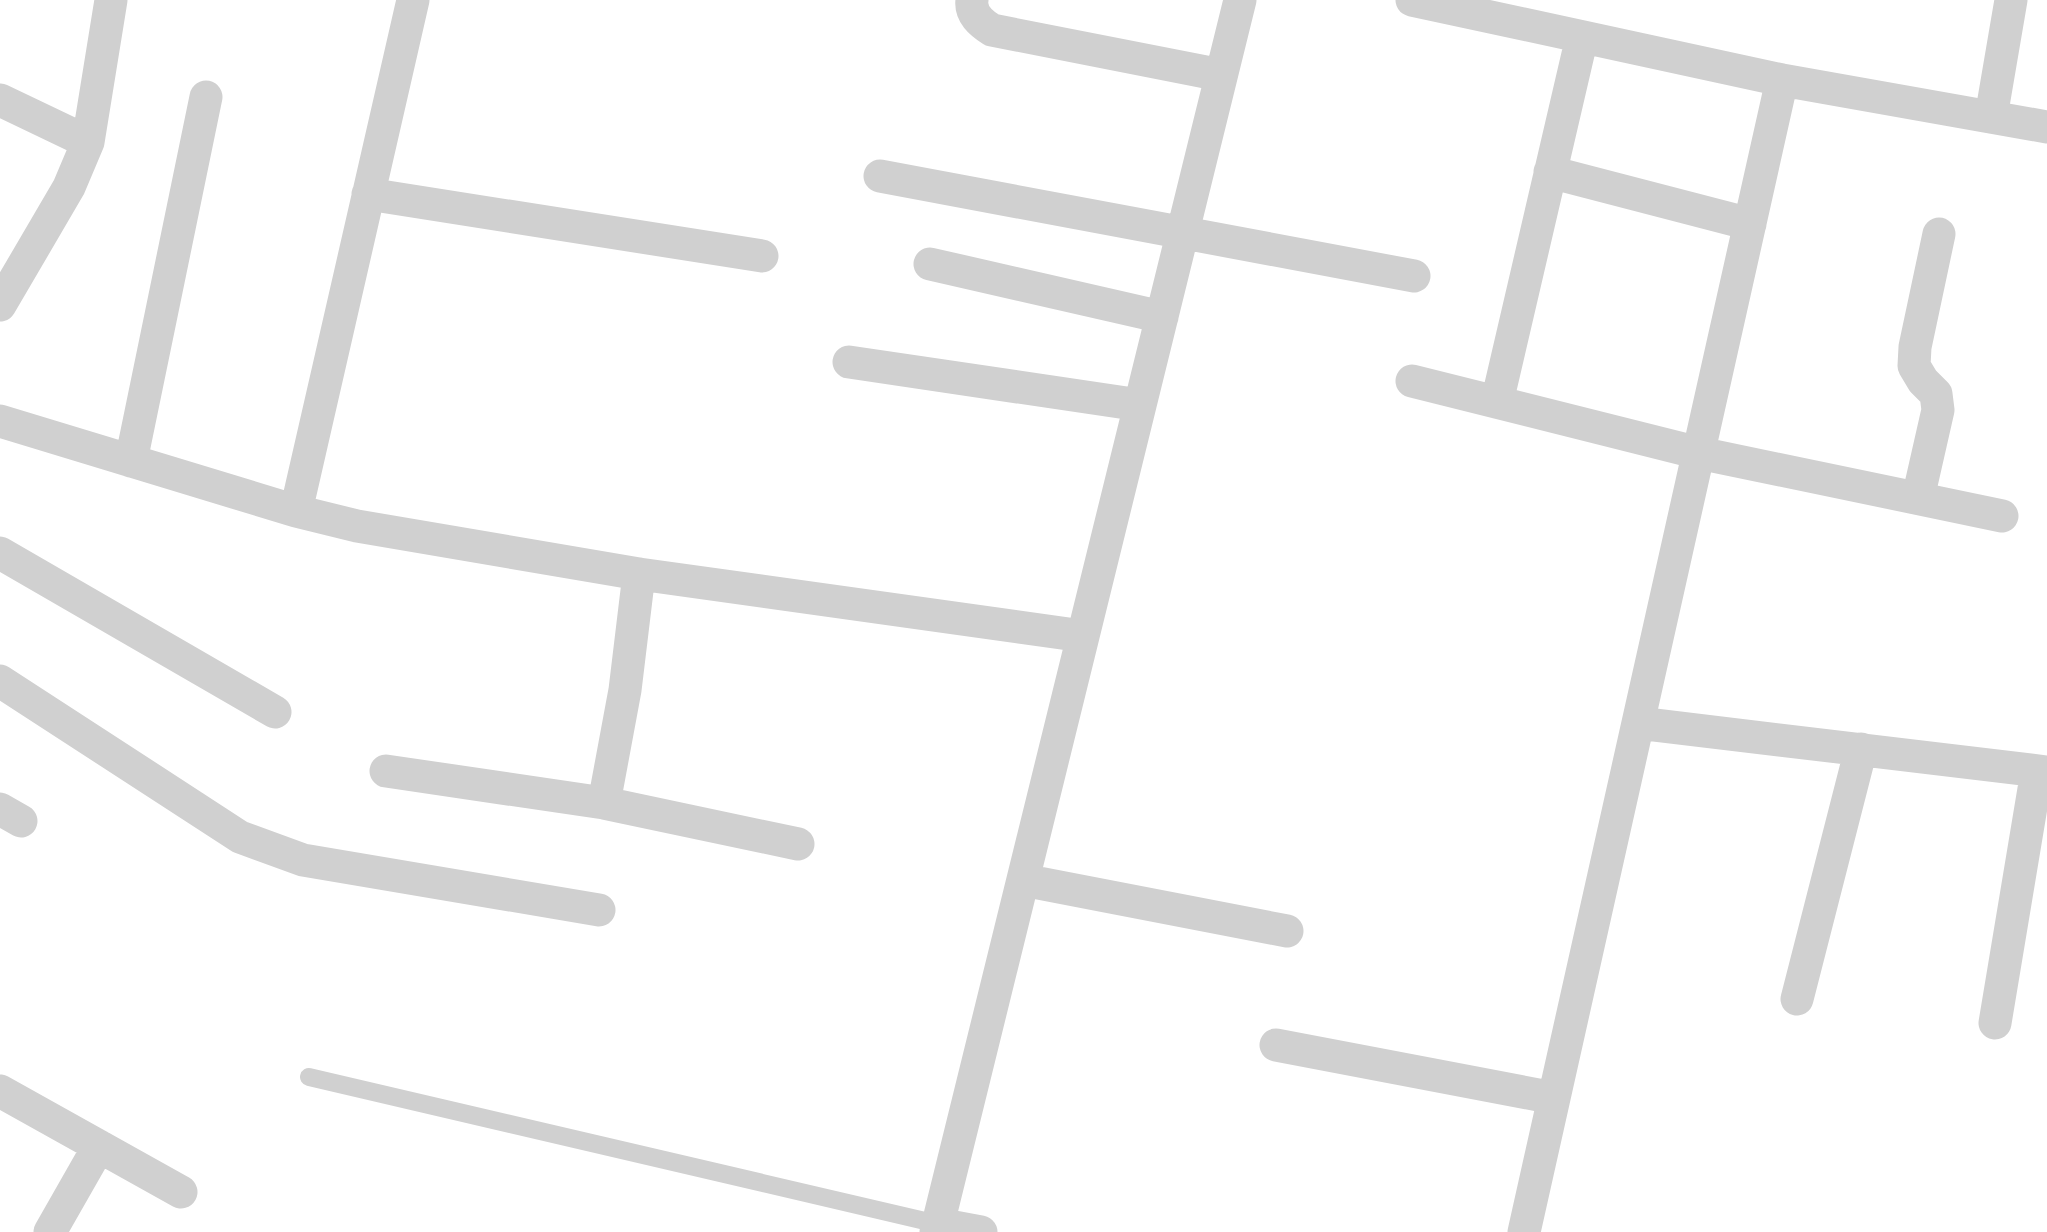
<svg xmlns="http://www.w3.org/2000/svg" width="2047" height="1232" viewBox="0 0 2047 1232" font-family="Poppins,sans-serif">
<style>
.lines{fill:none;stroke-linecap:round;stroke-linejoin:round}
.service{stroke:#d0d0d0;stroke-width:18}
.minor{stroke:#d0d0d0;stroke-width:33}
</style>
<rect width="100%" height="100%" fill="#fff"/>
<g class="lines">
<path class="service" d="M309,1077l629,147"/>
<path class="minor" d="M972,0c-2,14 9,23 20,30l229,45
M1412,0l370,80 265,47
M0,100l88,42
M1991,117l20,-117
M1550,172l200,52
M880,176l534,100
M368,194l394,62
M930,264l232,53
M0,305l69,-118 19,-45 23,-142
M849,362l291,43
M1412,381l287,72 303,63
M1497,402l85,-365
M0,421l296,90 61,15 282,48 444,62
M131,461l75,-364
M1918,498l20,-88 -2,-16 -13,-13 -9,-15 1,-19 24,-113
M296,511l117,-511
M0,553l275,159
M0,681l240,156 63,23 296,50
M1638,723l409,49
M386,771l218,32 194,41
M604,803l21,-113 14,-116
M0,809l21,12
M1023,880l264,51
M1797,999l64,-250
M1995,1023l42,-252
M1276,1045l278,53
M0,1091l181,101
M938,1224l43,8
M50,1232l49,-86
M936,1232l304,-1232
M1524,1232l258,-1152"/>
</g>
</svg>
